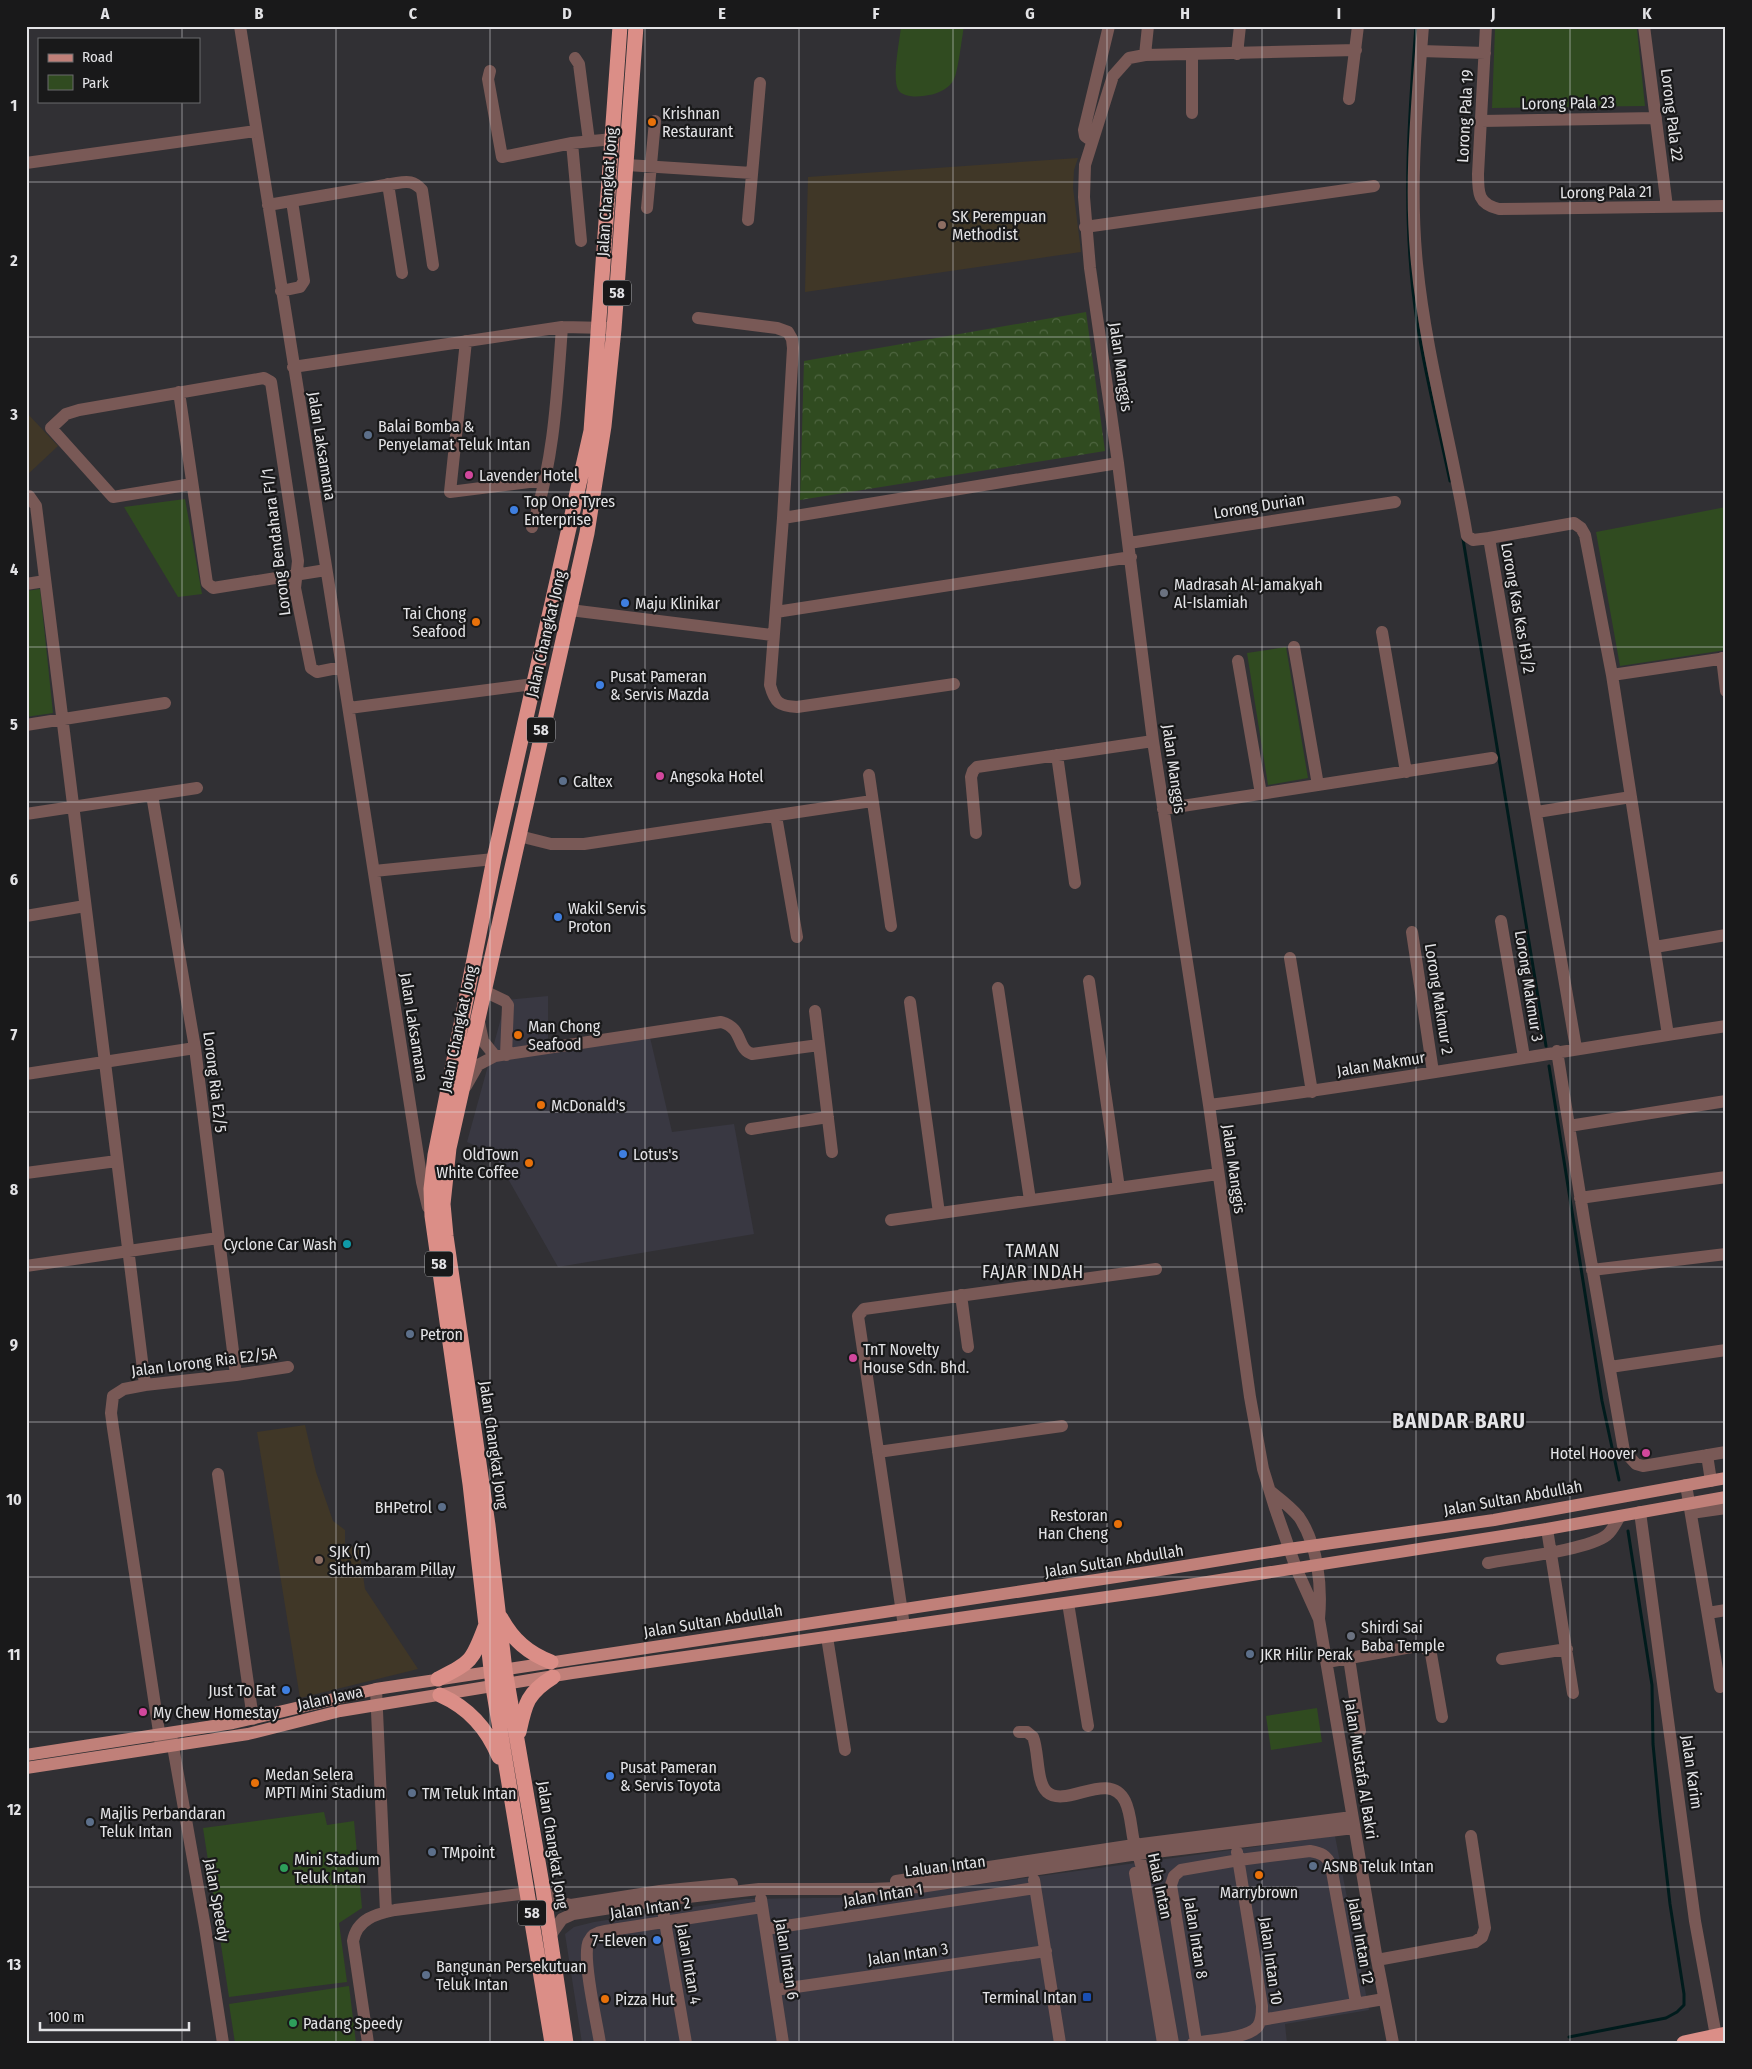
<svg xmlns="http://www.w3.org/2000/svg" width="1752" height="2069" viewBox="0 0 1752 2069" font-family="'Fira Sans Condensed',sans-serif">
<style>
.built{fill:#393842}
.education{fill:#403727}
.forest{fill:url(#forest-crowns)}
.green{fill:#304b20}
.lines{fill:none;stroke-linecap:round;stroke-linejoin:round}
.stream{stroke:#001b1c;stroke-width:3}
.minor{stroke:#795956;stroke-width:12}
.major{stroke:#c08079;stroke-width:12}
.highway{stroke:#db8e87;stroke-width:15}
.grid{fill:none;stroke:#e3e3e6;stroke-width:1;stroke-opacity:0.55}
.food-dot{fill:#e8710a;stroke:#19191a;stroke-width:2}
.education-dot{fill:#8d6e63;stroke:#19191a;stroke-width:2}
.service-dot{fill:#5c6f8a;stroke:#19191a;stroke-width:2}
.hotel-dot{fill:#d1479c;stroke:#19191a;stroke-width:2}
.shop-dot{fill:#3f7fe0;stroke:#19191a;stroke-width:2}
.worship-dot{fill:#6b7280;stroke:#19191a;stroke-width:2}
.culture-dot{fill:#0f9aa8;stroke:#19191a;stroke-width:2}
.leisure-dot{fill:#2e9e5b;stroke:#19191a;stroke-width:2}
.transit-dot{fill:#1a4fb4;stroke:#19191a;stroke-width:2}
.labels{text-anchor:middle;dominant-baseline:central;stroke-width:4.5;stroke-linejoin:round;paint-order:stroke}
.shield{fill:#19191a;stroke:#a6a6a9;stroke-width:1}
.shield-label{font-size:15px;font-weight:bold;fill:#e3e3e6}
.street-label{font-size:16px;fill:#e3e3e6;stroke:#19191a}
.poi-label{font-size:16px;fill:#e3e3e6;stroke:#19191a;text-anchor:start}
.neighbourhood-label{font-size:18px;letter-spacing:1px;fill:#e3e3e6;stroke:#19191a}
.district-label{font-size:21px;font-weight:bold;letter-spacing:1px;fill:#e3e3e6;stroke:#19191a}
.neatline{fill:none;stroke:#e3e3e6;stroke-width:2}
.grid-label{font-size:16px;text-anchor:middle;font-weight:bold;fill:#e3e3e6}
</style>
<defs>
<pattern id="forest-crowns" width="20" height="18" patternUnits="userSpaceOnUse" patternTransform="scale(1.25)"><rect width="20" height="18" fill="#304b20"/><path d="M2 6a3 3 0 1 1 6 0M12 15a3 3 0 1 1 6 0" fill="none" stroke="#4e6540"/></pattern>
</defs>
<rect width="100%" height="100%" fill="#313034"/>
<path class="built" d="M548,996v49l101,-12 23,99 62,-8 20,110 -196,33 -64,-113 -27,-12 39,-142z
M1335,1836l34,174 -84,14 2,19h-705l-17,-109 9,-7 20,-5 151,-23 140,-2z"/>
<path class="education" d="M1078,158l-4,12 -1,18 8,64 -276,40 3,-115z
M26,412l32,34 -32,30z
M305,1425l11,47 17,49 12,9v14l14,4 6,41 53,80 -118,29 -43,-266z"/>
<path class="forest" d="M1086,312l19,139 -305,49 4,-139z"/>
<path class="green" d="M901,26h63c-2,11 -6,46 -10,53 -4,9 -16,15 -25,16 -8,2 -24,3 -30,-4 -8,-10 1,-51 2,-65z
M1495,29h142l8,77 -153,2z
M185,499l17,95 -24,3 -54,-90z
M1726,507v143l-106,16 -24,-134z
M40,589l13,124 -27,4v-126z
M1286,647l22,131 -40,7 -21,-132z
M1317,1708l5,34 -51,8 -5,-34z
M324,1812l3,13 27,-4 8,87 -23,15 8,59 -118,15 -26,-169z
M349,1986l7,57h-121l-6,-39z"/>
<g class="lines">
<path class="stream" d="M1416,26c-7,89 -13,176 -3,265 7,64 24,128 37,190
M1463,539l83,507
M1549,1066l53,335 17,79
M1569,2037l97,-19 11,-6 7,-7v-11l-14,-90 -10,-87 -7,-73 -1,-59 -24,-154"/>
<path class="minor" d="M240,26l102,641 80,515 6,25
M1423,26c-6,80 -14,159 -6,238 9,92 35,181 50,272l6,4 16,-2
M1486,26l-8,148c0,19 0,30 21,35l227,-3
M1644,26l23,181
M1421,51l64,2
M1237,54l3,-28
M1145,55l3,-29
M1192,55v58
M575,58l4,6 10,77
M490,71l-2,8 14,78 70,-14 41,-4
M1349,99l9,-73
M1481,121l175,-3
M1092,141l-7,-5 -1,-6 25,-104
M572,143l9,98
M26,163l230,-32
M627,165l125,8
M388,184l14,89
M268,205l129,-22c11,-2 17,-2 25,7l11,75
M647,208l8,-87
M748,220l12,-137
M1085,227l289,-41
M281,291l19,-4 4,-6 -12,-80
M698,318l79,10 11,4 4,7 1,9 -10,170 -13,167c5,18 9,21 27,22l157,-23
M466,341l-16,151 95,-12
M293,367l269,-40 46,1
M179,392l28,191 6,5 113,-18
M192,484l-79,13 -62,-69 15,-14 13,-4 185,-32 7,4 27,179 -3,27 16,80 6,4 25,-5
M26,496h3l7,10 109,879
M783,518l335,-55
M532,527c22,-65 25,-132 30,-200
M1129,543l266,-41
M26,584l19,-3
M570,610l202,25
M776,612l355,-55
M1382,632l24,140
M1294,647l24,138
M1722,658l4,33
M1238,661l23,133
M1612,675l114,-17
M349,708l184,-24
M26,725l139,-22
M1057,755l18,128
M869,775l22,151
M152,795l43,253 41,327
M1163,809l329,-51
M1537,812l94,-15
M26,814l171,-26
M776,816l21,121
M976,833l-5,-56 2,-6 4,-4 176,-26
M519,836l32,8h33l288,-43
M374,871l120,-12
M26,916l59,-10
M1501,921l23,136
M1412,932l21,140
M1655,947l71,-12
M1290,958l22,134
M1089,981l30,207
M998,988l32,212
M484,991l21,10 3,4 -2,50
M910,1002l29,211
M815,1011l17,141
M479,1022l4,19 12,15
M1576,1048l-87,-510 85,-15 7,5 4,7 27,140 56,360
M1557,1051l28,175 39,225 12,13 7,2 83,-14
M26,1074l169,-26
M466,1086l12,-21 17,-9 226,-34c23,6 15,27 31,32l67,-9
M1209,1105c173,-22 345,-53 517,-79
M1569,1126l157,-25
M751,1129l77,-12
M26,1173l91,-12
M1580,1198l146,-21
M891,1220l327,-46
M26,1266l192,-28
M1592,1270l134,-16
M961,1295l7,52
M1610,1367l116,-17
M878,1452l184,-26
M1707,1455l4,26
M218,1474l35,245
M1686,1485l34,202
M1270,1491c10,8 21,16 29,26 19,28 23,69 20,102l58,341 16,83
M1640,1512l55,409 21,115
M1691,1513l35,-5
M1547,1529l26,164
M1488,1563c26,-5 100,-13 119,-28 6,-5 9,-13 13,-19
M1068,1603l20,123
M1708,1613l18,-3
M1319,1619l-23,-51 -21,-60 -12,-39 -13,-72 -41,-292 -56,-364 -35,-278 -28,-195 -6,-71 1,-32 28,-89 16,-18 16,-3 211,-5
M904,1626l-46,-310 6,-7 292,-40
M827,1637l18,113
M1349,1658l11,73
M1502,1659l65,-10
M1327,1662l90,-16 7,1 7,7 11,63
M376,1689l10,223
M1019,1732h8l6,5c6,14 3,45 14,55 19,17 62,-23 78,9 6,12 6,28 9,41 1,5 4,10 5,15 2,7 4,15 5,22l29,164
M171,1735l34,192 18,116
M161,1745l-48,-317 -2,-15 2,-17 11,-7 21,-4 91,-10 52,-8
M1135,1873l28,170
M1034,1880l26,163
M896,1881l238,-36 218,-28
M543,1890l15,12 13,3 89,-14 72,-7
M660,1893l26,150
M761,1899l22,144
M766,1929l269,-41
M550,1936l12,-17 11,-5 88,-14 98,-11h113l48,-2 211,-32 223,-27
M1377,1960l98,-18 7,-5 3,-9 -14,-92
M775,1990l271,-39
M1261,2020l123,-21
M1196,2042l-25,-157 3,-9 7,-6 58,-10 71,-9c11,2 17,4 21,15l25,137
M368,2043l-15,-102c4,-22 23,-27 42,-31l133,-17
M600,2043c-3,-20 -19,-88 -11,-102 3,-7 9,-9 16,-10l157,-24
M1193,2043c15,-3 56,-4 65,-17 4,-6 4,-13 4,-20l-25,-154"/>
<path class="major" d="M26,1755l207,-32 143,-34 753,-114 160,-26 205,-29 232,-42
M26,1768l222,-34 92,-23 232,-38 584,-83 391,-61 179,-32"/>
<path class="highway" d="M501,1618c12,22 27,35 50,44
M438,1679c33,-17 34,-17 47,-52
M440,1695c29,13 47,33 59,62
M519,1732c6,-28 8,-39 34,-55
M552,2043l-59,-356 -23,-203 -38,-268 -1,-27 4,-34 59,-296 97,-428 29,-405
M566,2043l-23,-153 -38,-220 -17,-145 -42,-289 -3,-32 6,-56 138,-615 17,-107 10,-97 22,-303
M1684,2043l42,-9"/>
</g>
<path class="grid" d="M182,26v13M336,26v2017M490,26v2017M645,26v2017M799,26v2017M953,26v2017M1107,26v2017M1262,26v2017M1416,26v2017M1570,26v2017M182,101v1942M26,182h1700M26,337h1700M26,492h1700M26,647h1700M26,802h1700M26,957h1700M26,1112h1700M26,1267h1700M26,1422h1700M26,1577h1700M26,1732h1700M26,1887h1700"/>
<g class="food-dot">
<circle cx="652" cy="122" r="5"/>
<circle cx="476" cy="622" r="5"/>
<circle cx="518" cy="1035" r="5"/>
<circle cx="541" cy="1105" r="5"/>
<circle cx="529" cy="1163" r="5"/>
<circle cx="1118" cy="1524" r="5"/>
<circle cx="255" cy="1783" r="5"/>
<circle cx="1259" cy="1875" r="5"/>
<circle cx="605" cy="1999" r="5"/>
</g>
<g class="education-dot">
<circle cx="942" cy="225" r="5"/>
<circle cx="319" cy="1560" r="5"/>
</g>
<g class="service-dot">
<circle cx="368" cy="435" r="5"/>
<circle cx="563" cy="781" r="5"/>
<circle cx="410" cy="1334" r="5"/>
<circle cx="442" cy="1507" r="5"/>
<circle cx="1250" cy="1654" r="5"/>
<circle cx="412" cy="1793" r="5"/>
<circle cx="90" cy="1822" r="5"/>
<circle cx="432" cy="1852" r="5"/>
<circle cx="1313" cy="1866" r="5"/>
<circle cx="426" cy="1975" r="5"/>
</g>
<g class="hotel-dot">
<circle cx="469" cy="475" r="5"/>
<circle cx="660" cy="776" r="5"/>
<circle cx="853" cy="1358" r="5"/>
<circle cx="1646" cy="1453" r="5"/>
<circle cx="143" cy="1712" r="5"/>
</g>
<g class="shop-dot">
<circle cx="514" cy="510" r="5"/>
<circle cx="625" cy="603" r="5"/>
<circle cx="600" cy="685" r="5"/>
<circle cx="558" cy="917" r="5"/>
<circle cx="623" cy="1154" r="5"/>
<circle cx="286" cy="1690" r="5"/>
<circle cx="610" cy="1776" r="5"/>
<circle cx="657" cy="1940" r="5"/>
</g>
<g class="worship-dot">
<circle cx="1164" cy="593" r="5"/>
<circle cx="1351" cy="1636" r="5"/>
</g>
<circle class="culture-dot" cx="347" cy="1244" r="5"/>
<g class="leisure-dot">
<circle cx="284" cy="1868" r="5"/>
<circle cx="293" cy="2023" r="5"/>
</g>
<rect class="transit-dot" x="1082" y="1992" width="10" height="10" rx="2.5"/>
<g class="labels">
<g class="shield">
<rect x="603" y="280.5" width="28" height="25" rx="4"/>
<rect x="527" y="717.5" width="28" height="25" rx="4"/>
<rect x="425" y="1251.5" width="28" height="25" rx="4"/>
<rect x="518" y="1900.5" width="28" height="25" rx="4"/>
</g>
<g class="shield-label">
<text x="617" y="293">58</text>
<text x="541" y="730">58</text>
<text x="439" y="1264">58</text>
<text x="532" y="1913">58</text>
</g>
<g class="street-label">
<text transform="translate(1568 103) rotate(-1)">Lorong Pala 23</text>
<text transform="translate(1672 115) rotate(83)">Lorong Pala 22</text>
<text transform="translate(1465 116) rotate(-87)">Lorong Pala 19</text>
<text transform="translate(607 192) rotate(-86)">Jalan Changkat Jong</text>
<text transform="translate(1606 192) rotate(-1)">Lorong Pala 21</text>
<text transform="translate(1121 367) rotate(82)">Jalan Manggis</text>
<text transform="translate(322 446) rotate(81)">Jalan Laksamana</text>
<text transform="translate(1259 506) rotate(-9)">Lorong Durian</text>
<text transform="translate(276 542) rotate(-97)">Lorong Bendahara F1/1</text>
<text transform="translate(1518 608) rotate(80)">Lorong Kas Kas H3/2</text>
<text transform="translate(546 634) rotate(-77)">Jalan Changkat Jong</text>
<text transform="translate(1174 769) rotate(82)">Jalan Manggis</text>
<text transform="translate(1529 986) rotate(81)">Lorong Makmur 3</text>
<text transform="translate(1439 999) rotate(81)">Lorong Makmur 2</text>
<text transform="translate(414 1027) rotate(81)">Jalan Laksamana</text>
<text transform="translate(458 1029) rotate(-78)">Jalan Changkat Jong</text>
<text transform="translate(1381 1064) rotate(-9)">Jalan Makmur</text>
<text transform="translate(215 1082) rotate(83)">Lorong Ria E2/5</text>
<text transform="translate(1234 1169) rotate(82)">Jalan Manggis</text>
<text transform="translate(204 1362) rotate(-7)">Jalan Lorong Ria E2/5A</text>
<text transform="translate(494 1445) rotate(82)">Jalan Changkat Jong</text>
<text transform="translate(1513 1498) rotate(-10)">Jalan Sultan Abdullah</text>
<text transform="translate(1114 1561) rotate(-9)">Jalan Sultan Abdullah</text>
<text transform="translate(713 1621) rotate(-9)">Jalan Sultan Abdullah</text>
<text transform="translate(330 1698) rotate(-12)">Jalan Jawa</text>
<text transform="translate(1361 1769) rotate(81)">Jalan Mustafa Al Bakri</text>
<text transform="translate(1692 1772) rotate(82)">Jalan Karim</text>
<text transform="translate(553 1845) rotate(81)">Jalan Changkat Jong</text>
<text transform="translate(945 1866) rotate(-7)">Laluan Intan</text>
<text transform="translate(1160 1886) rotate(78)">Hala Intan</text>
<text transform="translate(883 1895) rotate(-9)">Jalan Intan 1</text>
<text transform="translate(217 1900) rotate(80)">Jalan Speedy</text>
<text transform="translate(650 1908) rotate(-8)">Jalan Intan 2</text>
<text transform="translate(1196 1938) rotate(81)">Jalan Intan 8</text>
<text transform="translate(1361 1941) rotate(80)">Jalan Intan 12</text>
<text transform="translate(908 1954) rotate(-8)">Jalan Intan 3</text>
<text transform="translate(787 1959) rotate(81)">Jalan Intan 6</text>
<text transform="translate(1271 1961) rotate(82)">Jalan Intan 10</text>
<text transform="translate(689 1964) rotate(80)">Jalan Intan 4</text>
</g>
<g class="poi-label">
<text x="662" y="113">Krishnan<tspan x="662" dy="18">Restaurant</tspan></text>
<text x="952" y="216">SK Perempuan<tspan x="952" dy="18">Methodist</tspan></text>
<text x="378" y="426">Balai Bomba &amp;<tspan x="378" dy="18">Penyelamat Teluk Intan</tspan></text>
<text x="479" y="475">Lavender Hotel</text>
<text x="524" y="501">Top One Tyres<tspan x="524" dy="18">Enterprise</tspan></text>
<text x="1174" y="584">Madrasah Al-Jamakyah<tspan x="1174" dy="18">Al-Islamiah</tspan></text>
<text x="635" y="603">Maju Klinikar</text>
<text x="466" y="613" text-anchor="end">Tai Chong<tspan x="466" dy="18">Seafood</tspan></text>
<text x="610" y="676">Pusat Pameran<tspan x="610" dy="18">&amp; Servis Mazda</tspan></text>
<text x="670" y="776">Angsoka Hotel</text>
<text x="573" y="781">Caltex</text>
<text x="568" y="908">Wakil Servis<tspan x="568" dy="18">Proton</tspan></text>
<text x="528" y="1026">Man Chong<tspan x="528" dy="18">Seafood</tspan></text>
<text x="551" y="1105">McDonald's</text>
<text x="519" y="1154" text-anchor="end">OldTown<tspan x="519" dy="18">White Coffee</tspan></text>
<text x="633" y="1154">Lotus's</text>
<text x="337" y="1244" text-anchor="end">Cyclone Car Wash</text>
<text x="420" y="1334">Petron</text>
<text x="863" y="1349">TnT Novelty<tspan x="863" dy="18">House Sdn. Bhd.</tspan></text>
<text x="1636" y="1453" text-anchor="end">Hotel Hoover</text>
<text x="432" y="1507" text-anchor="end">BHPetrol</text>
<text x="1108" y="1515" text-anchor="end">Restoran<tspan x="1108" dy="18">Han Cheng</tspan></text>
<text x="329" y="1551">SJK (T)<tspan x="329" dy="18">Sithambaram Pillay</tspan></text>
<text x="1361" y="1627">Shirdi Sai<tspan x="1361" dy="18">Baba Temple</tspan></text>
<text x="1260" y="1654">JKR Hilir Perak</text>
<text x="276" y="1690" text-anchor="end">Just To Eat</text>
<text x="153" y="1712">My Chew Homestay</text>
<text x="620" y="1767">Pusat Pameran<tspan x="620" dy="18">&amp; Servis Toyota</tspan></text>
<text x="265" y="1774">Medan Selera<tspan x="265" dy="18">MPTI Mini Stadium</tspan></text>
<text x="422" y="1793">TM Teluk Intan</text>
<text x="100" y="1813">Majlis Perbandaran<tspan x="100" dy="18">Teluk Intan</tspan></text>
<text x="442" y="1852">TMpoint</text>
<text x="294" y="1859">Mini Stadium<tspan x="294" dy="18">Teluk Intan</tspan></text>
<text x="1323" y="1866">ASNB Teluk Intan</text>
<text x="1259" y="1892" text-anchor="middle">Marrybrown</text>
<text x="647" y="1940" text-anchor="end">7-Eleven</text>
<text x="436" y="1966">Bangunan Persekutuan<tspan x="436" dy="18">Teluk Intan</tspan></text>
<text x="1077" y="1997" text-anchor="end">Terminal Intan</text>
<text x="615" y="1999">Pizza Hut</text>
<text x="303" y="2023">Padang Speedy</text>
</g>
<g class="neighbourhood-label">
<text x="1033" y="1251">TAMAN<tspan x="1033" dy="21">FAJAR INDAH</tspan></text>
</g>
<g class="district-label">
<text x="1459" y="1421">BANDAR BARU</text>
</g>
</g>
<rect width="1752" height="2069" fill="none" stroke="#19191a" stroke-width="55"/>
<rect x="38" y="38" width="162" height="65" fill="#19191a" stroke="#6a6a6c"/>
<rect x="48" y="54" width="25" height="8" fill="#c08079" stroke="#6a6a6c"/>
<text x="82" y="62" font-size="15" fill="#e3e3e6">Road</text>
<rect x="48" y="75" width="25" height="15" fill="#304b20" stroke="#6a6a6c"/>
<text x="82" y="88" font-size="15" fill="#e3e3e6">Park</text>
<path d="M40 2022v8h149v-8" fill="none" stroke="#e3e3e6" stroke-width="2.5"/>
<text x="48" y="2022" font-size="15" fill="#e3e3e6" stroke="#19191a" stroke-width="4" paint-order="stroke">100 m</text>
<rect x="28" y="28" width="1696" height="2014" class="neatline"/>
<g class="grid-label">
<text x="105" y="19">A</text>
<text x="259" y="19">B</text>
<text x="413" y="19">C</text>
<text x="567" y="19">D</text>
<text x="722" y="19">E</text>
<text x="876" y="19">F</text>
<text x="1030" y="19">G</text>
<text x="1185" y="19">H</text>
<text x="1339" y="19">I</text>
<text x="1493" y="19">J</text>
<text x="1647" y="19">K</text>
<text x="14" y="111">1</text>
<text x="14" y="266">2</text>
<text x="14" y="420">3</text>
<text x="14" y="575">4</text>
<text x="14" y="730">5</text>
<text x="14" y="885">6</text>
<text x="14" y="1040">7</text>
<text x="14" y="1195">8</text>
<text x="14" y="1350">9</text>
<text x="14" y="1505">10</text>
<text x="14" y="1660">11</text>
<text x="14" y="1815">12</text>
<text x="14" y="1970">13</text>
</g>
</svg>
